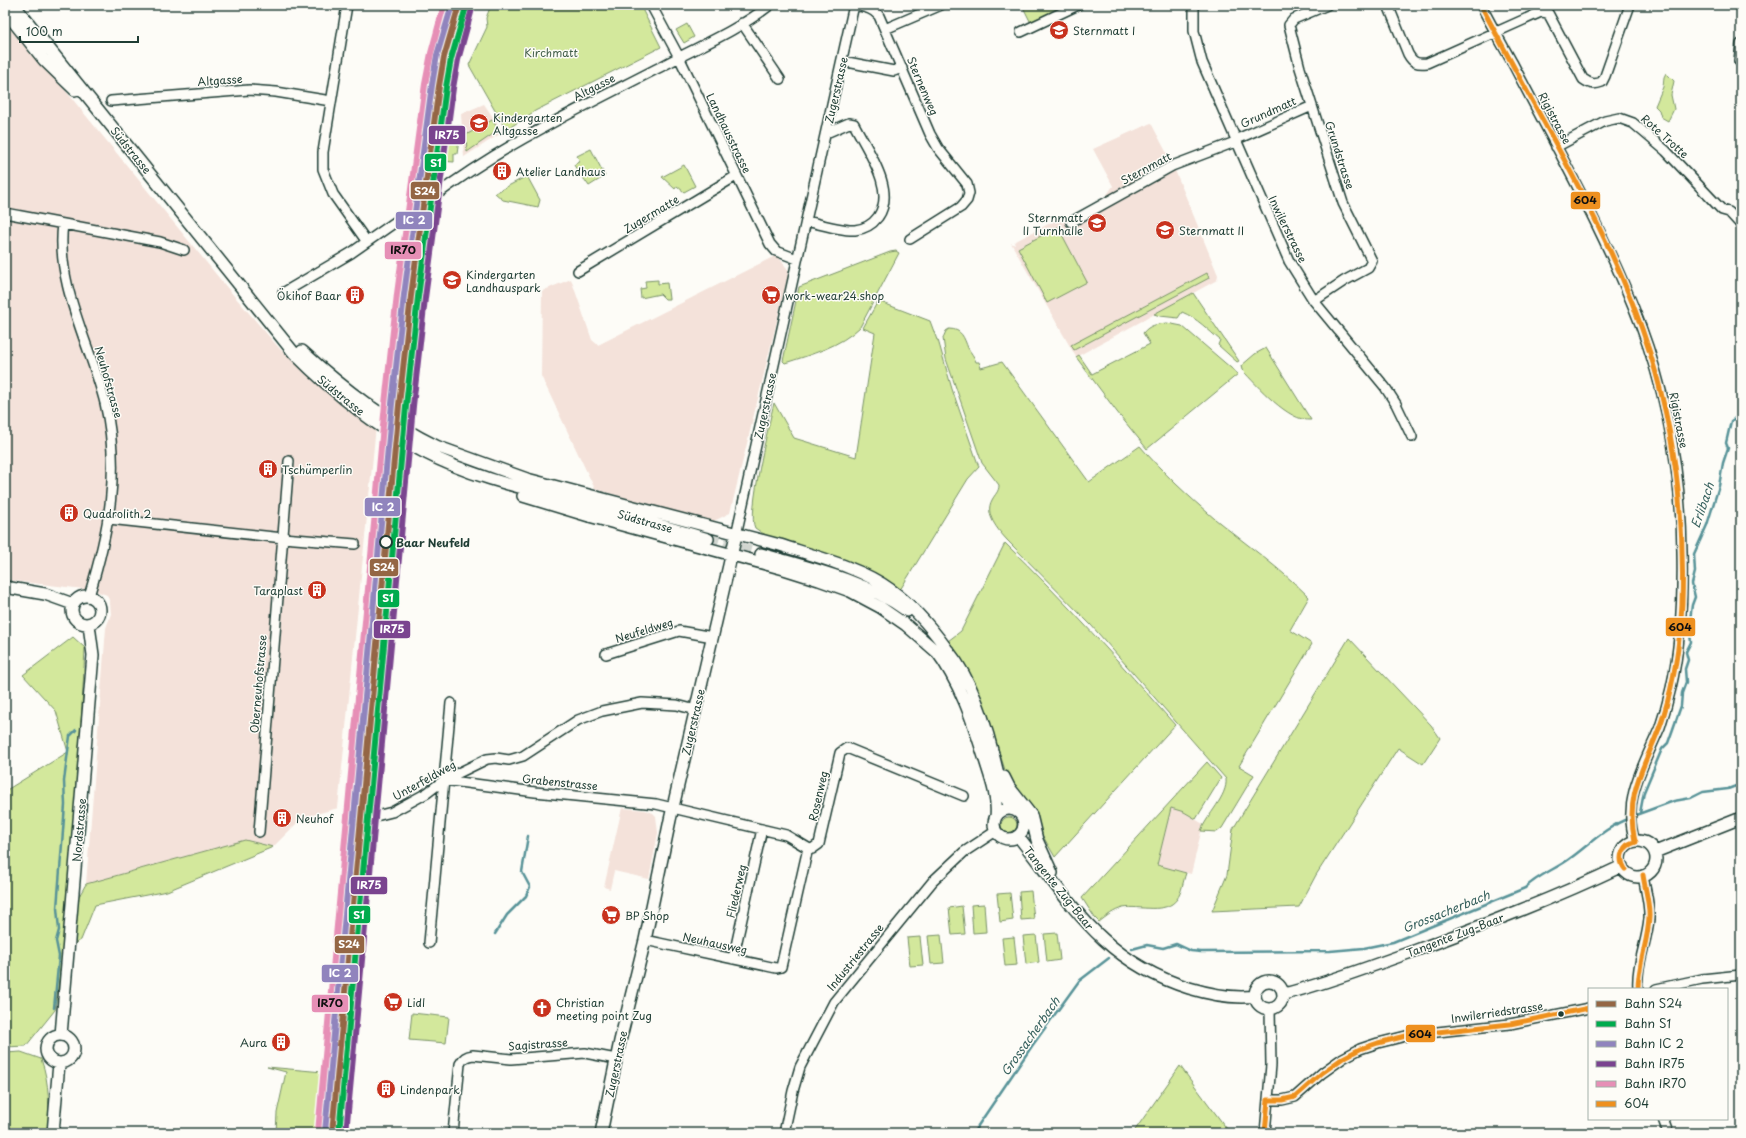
<svg xmlns="http://www.w3.org/2000/svg" width="1746" height="1138" viewBox="0 0 1746 1138" font-family="'Playpen Sans',sans-serif">
<style>
.built{fill:#f4e2da}
.green{fill:#d3e89c;stroke:#799268}
.lines{fill:none;stroke-linecap:round;stroke-linejoin:round}
.stream{stroke:#589398;stroke-width:2.5}
.minor-tunnel{stroke:#d1d6d0;stroke-width:9;stroke-dasharray:9 4.5;stroke-linecap:butt}
.major-tunnel{stroke:#d1d6d0;stroke-width:11;stroke-dasharray:11 5.5;stroke-linecap:butt}
.minor-casing{stroke:#1f3d34;stroke-width:12}
.major-casing{stroke:#1f3d34;stroke-width:14}
.minor{stroke:#fdfcf7;stroke-width:9}
.major{stroke:#fdfcf7;stroke-width:11}
.bus-1-casing{stroke:#fdfcf7;stroke-width:8}
.bus-1{stroke:#ee901f;stroke-width:5}
.rail-1-casing{stroke:#fdfcf7;stroke-width:9}
.rail-2-casing{stroke:#fdfcf7;stroke-width:9}
.rail-3-casing{stroke:#fdfcf7;stroke-width:9}
.rail-4-casing{stroke:#fdfcf7;stroke-width:9}
.rail-5-casing{stroke:#fdfcf7;stroke-width:9}
.rail-1{stroke:#946644;stroke-width:6}
.rail-2{stroke:#00ab4d;stroke-width:6}
.rail-3{stroke:#9084bd;stroke-width:6}
.rail-4{stroke:#7a448f;stroke-width:6}
.rail-5{stroke:#e68fb6;stroke-width:6}
.stop-dot{fill:#fdfcf7;stroke:#1f3d34;stroke-width:2}
.bus-dot{fill:#1f3d34;stroke:#fdfcf7;stroke-width:1.5}
.labels{text-anchor:middle;dominant-baseline:central;stroke-width:3;stroke-linejoin:round;paint-order:stroke}
.poi-label{font-size:11px;fill:#1f3d34;stroke:#fdfcf7;text-anchor:start}
.park-label{font-size:11px;fill:#435f49;stroke:#fdfcf7}
.street-label{font-size:11px;fill:#1f3d34;stroke:#fdfcf7}
.stop-label{font-size:11px;font-weight:bold;fill:#1f3d34;stroke:#fdfcf7;text-anchor:start}
.water-label{font-size:12px;font-style:italic;fill:#37615e;stroke:#fdfcf7}
.line-badge{stroke:#fdfcf7;stroke-width:1.5}
.badge-label{font-size:11px;text-anchor:middle;font-weight:bold;fill:#fff}
.pale-badge-label{font-size:11px;text-anchor:middle;font-weight:bold;fill:#111}
</style>
<rect width="100%" height="100%" fill="#fdfcf7"/>
<filter id="ink" filterUnits="userSpaceOnUse"><feTurbulence type="fractalNoise" baseFrequency=".025" numOctaves="2"/><feDisplacementMap in="SourceGraphic" scale="8" xChannelSelector="R" yChannelSelector="G"/><feConvolveMatrix kernelMatrix="1 2 1 2 8 2 1 2 1" color-interpolation-filters="sRGB"/></filter>
<g filter="url(#ink)">
<path class="built" d="M444,5h19l-14,48 -13,82 -28,213 -11,113 -13,-1 8,-88 21,-154 12,-129 7,-41z
M5,26l5,1 9,7 210,256 51,59 47,43 49,34 -38,382 -36,10 -29,29 -28,-7 -159,44 20,-256 5,-14 -1,-11 -3,-8 -14,-5 -88,-10z
M484,104l19,28 -39,25 -3,-43z
M1151,123l21,40 46,112 -1,5 -141,77 -65,-114 4,2 -1,-3 40,-21 17,-1 31,-18 11,-16 -20,-37z
M777,255l12,16 -59,242 -18,9 -117,-33 -54,-113 1,-85 29,-12 21,61 6,5z
M622,808l23,2 8,3 3,3 2,17 -9,46 -35,-8 -4,18 -6,-2z
M1171,808l13,4 19,12 -12,50 -34,-9z
M343,913l17,1 -20,219h-17z"/>
<path class="green" d="M491,5h149l21,42 -126,64 -29,19 -37,-65 18,-38 -1,-9z
M1022,5h46l-37,18z
M687,24l7,13 -10,6 -8,-13z
M1666,73l8,8 -3,14 3,14 -6,12 -7,-4 -2,-7 -4,-4 8,-19 1,-10z
M492,120l7,10 -32,22 -1,-17z
M445,124l16,2 -4,28h-3v8l-13,-1z
M591,149l14,27 -16,10c-5,-8 -11,-13 -15,-21l6,-4 -3,-5z
M684,165l11,21 -11,6 -7,-6 -2,3 -13,-12z
M527,176l13,24 -2,7 -35,-7 -8,-7z
M1058,227l29,55 -40,21 -29,-55z
M896,251l3,2 -39,74c-19,19 -50,28 -75,36l-2,-2 16,-74 91,-35z
M1207,273l2,5 -135,72 -3,-5z
M658,280v4l9,-1 2,16h-4l-5,-5 -19,4 -1,-9 6,-1 -1,-7z
M1193,293l46,68 -2,1 -19,-17 2,-5c-12,-10 -23,-22 -38,-28l-4,6 -18,-2 -6,-2z
M878,301l52,20 7,19h1l14,49 27,78 -11,12 -68,111c-27,-15 -53,-29 -82,-39 -21,-7 -46,-9 -63,-23 -8,-14 14,-104 19,-125l20,35 62,19 19,-124 -12,-5z
M1167,323l15,3 56,48 -91,75 -30,-37 -41,-55 3,-2 13,19 58,-30 -7,-11c6,-8 14,-9 24,-10z
M949,329c13,0 15,9 19,19 3,5 6,8 8,14h3l2,6 21,-6 87,120 51,-36c23,27 48,50 75,73 32,26 65,49 94,78l-19,33 22,14 -73,122 15,9 -32,53 -5,4 -16,-1c5,-15 27,-35 25,-52l-135,-154 -84,-85c-9,-10 -23,-26 -15,-40 3,-6 7,-8 7,-15l-17,-22 -36,-104 -3,-21 3,-7z
M1266,348l45,72c-23,2 -54,-35 -69,-50l-1,-4 14,-12z
M1005,543c60,58 115,120 170,182l-120,132 -49,-84 -22,-68 -21,-41 -15,-23 13,-10z
M73,637l12,11 -5,97 -15,176 21,-37 159,-44 28,7 -106,44 -72,14 -14,35 -18,10 -8,60 -29,36 -21,1v-256l63,-39 -12,-41 -33,-36z
M1349,638l82,87 9,13 -17,26 -25,-16 -82,127 -17,32 -87,4 15,-36 6,-46z
M1207,762l14,16 -25,41 -12,-7 -13,-4 -14,57 29,8c-3,8 -4,19 -9,26 -11,16 -38,6 -54,9 -9,2 -16,8 -24,14l-4,-4 -13,-20z
M1001 825a8 8 0 1 1 16 0a8 8 0 1 1-16 0Z
M1031,891l3,28 -13,1 -2,-28z
M1010,893l3,27 -13,2 -3,-28z
M984,904l2,28 -13,1 -2,-28z
M962,906l3,28 -13,1 -3,-27z
M1057,933l3,27 -13,2 -3,-28z
M941,935l3,28 -13,1 -3,-28z
M1036,935l3,27 -13,2 -3,-28z
M920,937l3,28 -13,1 -3,-28z
M1014,937l3,28 -12,1 -3,-28z
M412,1013l37,4 -3,26 -37,-3z
M21,1052l20,7c9,25 8,48 7,74h-43v-80z
M1180,1066l50,67h-97z
M267,1067l56,5 -6,61h-41l1,-20 9,-41z"/>
<g class="lines">
<path class="stream" d="M1640,813l4,-21 18,-43 6,-6 5,-14 8,-23 1,-13 4,-11 -1,-13 3,-9 -2,-8 5,-10 -2,-15 3,-22 3,-8 -3,-13 3,-12 -1,-18 13,-29 12,-39 4,-23 5,-15 -2,-5 5,-22 10,-7
M1633,816l41,-15 17,-3 12,-6 25,-3 13,-5
M495,934l12,-19 19,-19 4,-9 -8,-15 6,-36
M1132,949l15,-4 16,3 13,-4 15,7 10,1 129,-1 34,-3 29,-6 132,-54c14,-14 32,-19 47,-31 19,-14 34,-30 57,-39
M54,1008l5,-52 -3,-15 3,-11 -2,-22 8,-103 -1,-24 6,-45 6,-6
M973,1133l59,-87 47,-65 30,-23"/>
<path class="minor-tunnel" d="M401,218l31,-20
M344,818h20"/>
<path class="major-tunnel" d="M708,539l53,15"/>
<g class="minor-casing">
<path id="minor" d="M347,5l-24,147v17l10,25 34,48
M651,5l28,52 91,187 6,7 21,8
M854,5c10,2 19,3 25,11l51,118 8,14 29,36 2,9 -2,7 -6,7 -51,32
M1194,5v26l8,31 87,199 25,40 71,86 11,17 16,33
M1388,5l20,49c5,9 9,10 19,9l114,-51 7,1 35,66c7,5 11,6 19,3l3,-6 25,-71
M1481,5c10,20 21,39 32,59 44,85 93,170 127,260 27,72 41,150 42,227 1,46 -1,93 -11,137 -3,13 -7,27 -11,39 -15,36 -39,73 -25,114
M742,23l38,56
M885,29l56,-24
M1021,32l57,-27
M842,61l52,10 8,-3
M1739,61l2,-17
M111,101l138,-11 27,2 55,9
M1235,140l77,-34
M1556,147l49,-26 14,-3 14,5 33,28 56,59 7,2 12,13
M432,198c71,-54 153,-92 232,-133 36,-19 74,-35 106,-60
M5,213l155,29 24,8
M807,221c12,3 36,10 48,9 9,-1 17,-5 23,-13 19,-27 -11,-67 -24,-93l-5,-1 -23,10
M1071,222l101,-56 63,-24
M63,224c-8,60 28,122 42,179 16,67 4,128 -16,193
M578,271l158,-95
M283,293l68,-40 50,-35
M1314,301l30,-20 24,-13 4,-7 -29,-58 -43,-135 -11,-43 5,-6 33,-14
M109,519l174,19 72,6
M736,535l118,-530
M606,654l73,-23 34,6
M444,780l91,12 121,12 130,31 22,13
M364,818l12,-2 16,-4 35,-19 17,-13 43,-21 9,-1 13,2 14,-4 55,-36 24,-9 40,-8 35,2 19,5
M259,832l30,-371
M808,848l4,1 7,-5 21,-91 7,-5 117,48
M645,940l131,28 5,-1 27,-119
M429,943l22,-240
M733,959l29,-130
M1638,989c-2,-25 9,-46 11,-70 1,-15 -4,-29 -6,-44
M1656,989l46,-10 39,-4
M1268,1100h14l13,-3 27,-24 21,-15 17,-9 18,-6 32,-8 100,-11 79,-16
M1663,1119l5,14
M453,1133l7,-69c3,-6 6,-8 13,-9l38,4 74,-6 31,6
M784,1133l9,-42 7,-24 34,-65 99,-121 31,-29 32,-21
M1265,1133l6,-68 -1,-56"/>
</g>
<g class="major-casing">
<path id="major" d="M14,5l280,348c38,38 81,74 130,99 42,22 88,34 135,45 50,13 99,28 149,42
M5,11l39,49 31,30
M302,351c43,39 84,70 136,96
M433,445l94,34 253,66c34,11 82,23 111,45 22,16 39,36 55,58
M523,496l66,20 195,53 35,11 31,11 30,16 26,18 32,28
M761,554c49,14 103,26 146,57
M5,587l40,7 28,10
M72 610a14 14 0 1 1 28 0a14 14 0 1 1-28 0Z
M941,643c27,27 43,75 52,111 5,18 8,39 19,55
M935,649c25,33 38,72 50,111 6,19 13,37 11,57
M1004,777l5,10 22,28 6,25 15,33
M994 824a15 15 0 1 1 30 0a15 15 0 1 1-30 0Z
M1018,836c53,67 84,125 171,152 20,6 45,11 66,8
M1620 859a18 18 0 1 1 36 0a18 18 0 1 1-36 0Z
M1655,852l86,-34
M1255 995a14 14 0 1 1 28 0a14 14 0 1 1-28 0Z
M1284,994c44,-11 87,-28 130,-43 70,-26 141,-53 208,-85
M61,1035l32,-380 -4,-30
M46 1049a14 14 0 1 1 28 0a14 14 0 1 1-28 0Z
M53,1133l6,-70
M601,1133l19,-92 25,-101 25,-120 66,-285"/>
</g>
<use href="#minor" class="minor"/>
<use href="#major" class="major"/>
<g class="bus-1-casing">
<path id="bus-1" d="M1481,5c58,114 131,226 169,348 25,81 35,166 32,251 -2,37 -7,74 -18,110 -14,47 -41,74 -29,127
M1625,869c-8,-10 -3,-26 11,-27
M1625,869c-7,-12 -3,-23 11,-27
M1638,989c0,-25 10,-47 11,-71 1,-14 -4,-29 -6,-43
M1268,1100h14l13,-3 27,-24 21,-15 17,-9 18,-6 32,-8 100,-11 79,-16
M1265,1133l3,-33"/>
</g>
<use href="#bus-1" class="bus-1"/>
<g class="rail-1-casing">
<path id="rail-1" d="M332,1133l67,-728 12,-109 28,-210 5,-29 15,-52"/>
</g>
<g class="rail-2-casing">
<path id="rail-2" d="M339,1133l67,-727 12,-109 28,-210 5,-28 15,-52"/>
</g>
<g class="rail-3-casing">
<path id="rail-3" d="M325,1132l67,-728 12,-109 28,-210 5,-30 15,-50"/>
</g>
<g class="rail-4-casing">
<path id="rail-4" d="M346,1133l67,-727 12,-108 28,-210 5,-28 14,-51"/>
</g>
<g class="rail-5-casing">
<path id="rail-5" d="M318,1132l67,-728 12,-110 28,-210 6,-31 13,-48"/>
</g>
<use href="#rail-1" class="rail-1"/>
<use href="#rail-2" class="rail-2"/>
<use href="#rail-3" class="rail-3"/>
<use href="#rail-4" class="rail-4"/>
<use href="#rail-5" class="rail-5"/>
</g>
</g>
<defs>
<g id="school-disc" transform="scale(1)"><circle r="9.5" fill="#c8321e" stroke="#fdfcf7"/><path d="M0-5L7-2L0 1L-7-2ZM-4 1L0 2.5L4 1V4Q0 6-4 4Z" fill="#fff"/></g>
<g id="building-disc" transform="scale(1)"><circle r="9.5" fill="#c8321e" stroke="#fdfcf7"/><path d="M-4-6H4V6H1V3H-1V6H-4ZM-2.5-4.3h1.7v1.8h-1.7ZM.8-4.3h1.7v1.8H.8ZM-2.5-1h1.7V.8h-1.7ZM.8-1h1.7V.8H.8Z" fill="#fff"/></g>
<g id="supermarket-disc" transform="scale(1)"><circle r="9.5" fill="#c8321e" stroke="#fdfcf7"/><path d="M-6-5.5h2.5l.6 2H6L4.5 2H-2.5L-4.4-4H-6ZM-1.5 3.2a1.3 1.3 0 1 0 .1 0ZM3 3.2a1.3 1.3 0 1 0 .1 0Z" fill="#fff"/></g>
<g id="church-disc" transform="scale(1)"><circle r="9.5" fill="#c8321e" stroke="#fdfcf7"/><path d="M-1.2-6h2.4v3.5h3.3v2.4h-3.3V6h-2.4V-.1h-3.3v-2.4h3.3Z" fill="#fff"/></g>
</defs>
<g fill-rule="evenodd">
<use href="#school-disc" x="1059" y="30"/>
<use href="#school-disc" x="479" y="123"/>
<use href="#building-disc" x="502" y="171"/>
<use href="#school-disc" x="1097" y="223"/>
<use href="#school-disc" x="1165" y="230"/>
<use href="#school-disc" x="452" y="280"/>
<use href="#building-disc" x="355" y="295"/>
<use href="#supermarket-disc" x="771" y="295"/>
<use href="#building-disc" x="268" y="469"/>
<use href="#building-disc" x="69" y="513"/>
<use href="#building-disc" x="317" y="590"/>
<use href="#building-disc" x="282" y="818"/>
<use href="#supermarket-disc" x="611" y="915"/>
<use href="#supermarket-disc" x="393" y="1002"/>
<use href="#church-disc" x="542" y="1008"/>
<use href="#building-disc" x="281" y="1042"/>
<use href="#building-disc" x="386" y="1089"/>
</g>
<circle class="stop-dot" cx="386" cy="542" r="6"/>
<circle class="bus-dot" cx="1561" cy="1014" r="3.5"/>
<g class="labels">
<g class="poi-label">
<text x="1073" y="30">Sternmatt I</text>
<text x="493" y="117">Kindergarten<tspan x="493" dy="13">Altgasse</tspan></text>
<text x="516" y="171">Atelier Landhaus</text>
<text x="1083" y="217" text-anchor="end">Sternmatt<tspan x="1083" dy="13">II Turnhalle</tspan></text>
<text x="1179" y="230">Sternmatt II</text>
<text x="466" y="274">Kindergarten<tspan x="466" dy="13">Landhauspark</tspan></text>
<text x="341" y="295" text-anchor="end">Ökihof Baar</text>
<text x="785" y="295">work-wear24.shop</text>
<text x="282" y="469">Tschümperlin</text>
<text x="83" y="513">Quadrolith 2</text>
<text x="303" y="590" text-anchor="end">Taraplast</text>
<text x="296" y="818">Neuhof</text>
<text x="625" y="915">BP Shop</text>
<text x="407" y="1002">Lidl</text>
<text x="556" y="1002">Christian<tspan x="556" dy="13">meeting point Zug</tspan></text>
<text x="267" y="1042" text-anchor="end">Aura</text>
<text x="400" y="1089">Lindenpark</text>
</g>
<g class="park-label">
<text x="551" y="52">Kirchmatt</text>
</g>
<g class="street-label">
<text transform="translate(220 80) rotate(-4)">Altgasse</text>
<text transform="translate(923 86) rotate(67)">Sternenweg</text>
<text transform="translate(594 87) rotate(-27)">Altgasse</text>
<text transform="translate(836 90) rotate(-77)">Zugerstrasse</text>
<text transform="translate(1268 112) rotate(-24)">Grundmatt</text>
<text transform="translate(1555 118) rotate(62)">Rigistrasse</text>
<text transform="translate(729 133) rotate(64)">Landhausstrasse</text>
<text transform="translate(1665 136) rotate(42)">Rote Trotte</text>
<text transform="translate(131 150) rotate(51)">Südstrasse</text>
<text transform="translate(1340 155) rotate(72)">Grundstrasse</text>
<text transform="translate(1146 168) rotate(-28)">Sternmatt</text>
<text transform="translate(651 214) rotate(-31)">Zugermatte</text>
<text transform="translate(1288 229) rotate(64)">Inwilerstrasse</text>
<text transform="translate(109 382) rotate(74)">Neuhofstrasse</text>
<text transform="translate(341 395) rotate(39)">Südstrasse</text>
<text transform="translate(765 406) rotate(-78)">Zugerstrasse</text>
<text transform="translate(1679 420) rotate(79)">Rigistrasse</text>
<text transform="translate(645 521) rotate(16)">Südstrasse</text>
<text transform="translate(644 630) rotate(-17)">Neufeldweg</text>
<text transform="translate(258 684) rotate(-85)">Oberneuhofstrasse</text>
<text transform="translate(693 722) rotate(-77)">Zugerstrasse</text>
<text transform="translate(424 780) rotate(-29)">Unterfeldweg</text>
<text transform="translate(560 782) rotate(6)">Grabenstrasse</text>
<text transform="translate(818 796) rotate(-77)">Rosenweg</text>
<text transform="translate(79 830) rotate(-85)">Nordstrasse</text>
<text transform="translate(1059 888) rotate(51)">Tangente Zug-Baar</text>
<text transform="translate(736 891) rotate(-77)">Fliederweg</text>
<text transform="translate(1455 935) rotate(-21)">Tangente Zug-Baar</text>
<text transform="translate(715 943) rotate(12)">Neuhausweg</text>
<text transform="translate(855 957) rotate(-51)">Industriestrasse</text>
<text transform="translate(1497 1012) rotate(-8)">Inwilerriedstrasse</text>
<text transform="translate(538 1044) rotate(-4)">Sagistrasse</text>
<text transform="translate(616 1064) rotate(-78)">Zugerstrasse</text>
</g>
<g class="stop-label">
<text x="396" y="542">Baar Neufeld</text>
</g>
<g class="water-label">
<text transform="translate(1702 505) rotate(-71)">Erlibach</text>
<text transform="translate(1446 911) rotate(-22)">Grossacherbach</text>
<text transform="translate(1030 1036) rotate(-55)">Grossacherbach</text>
</g>
</g>
<g class="line-badge">
<rect x="428" y="125" width="38" height="20" rx="4" fill="#7a448f"/>
<rect x="424" y="153" width="23" height="19" rx="4" fill="#00ab4d"/>
<rect x="410" y="181" width="30" height="19" rx="4" fill="#946644"/>
<rect x="1570" y="191" width="31" height="19" rx="4" fill="#ee901f"/>
<rect x="395" y="211" width="38" height="19" rx="4" fill="#9084bd"/>
<rect x="384" y="241" width="38" height="19" rx="4" fill="#e68fb6"/>
<rect x="364" y="497" width="37" height="20" rx="4" fill="#9084bd"/>
<rect x="369" y="558" width="30" height="19" rx="4" fill="#946644"/>
<rect x="377" y="589" width="23" height="19" rx="4" fill="#00ab4d"/>
<rect x="1665" y="617" width="31" height="20" rx="4" fill="#ee901f"/>
<rect x="373" y="620" width="38" height="19" rx="4" fill="#7a448f"/>
<rect x="350" y="876" width="38" height="19" rx="4" fill="#7a448f"/>
<rect x="348" y="905" width="23" height="19" rx="4" fill="#00ab4d"/>
<rect x="334" y="935" width="31" height="19" rx="4" fill="#946644"/>
<rect x="321" y="964" width="38" height="19" rx="4" fill="#9084bd"/>
<rect x="311" y="994" width="38" height="19" rx="4" fill="#e68fb6"/>
<rect x="1405" y="1024" width="31" height="19" rx="4" fill="#ee901f"/>
</g>
<g class="badge-label">
<text x="447" y="139">IR75</text>
<text x="436" y="167">S1</text>
<text x="425" y="195">S24</text>
<text x="414" y="224">IC 2</text>
<text x="383" y="511">IC 2</text>
<text x="384" y="571">S24</text>
<text x="388" y="602">S1</text>
<text x="392" y="633">IR75</text>
<text x="369" y="889">IR75</text>
<text x="359" y="919">S1</text>
<text x="349" y="948">S24</text>
<text x="340" y="977">IC 2</text>
</g>
<g class="pale-badge-label">
<text x="1585" y="204">604</text>
<text x="403" y="254">IR70</text>
<text x="1680" y="631">604</text>
<text x="330" y="1007">IR70</text>
<text x="1420" y="1038">604</text>
</g>
<rect width="1746" height="1138" fill="none" stroke="#fdfcf7" stroke-width="20"/>
<rect x="10" y="10" width="1726" height="1118" fill="none" stroke="#1f3d34" stroke-width="1.5" filter="url(#ink)"/>
<rect x="1588" y="988" width="140" height="132" fill="#fdfcf7" stroke="#a4b0a9"/>
<rect x="1596" y="1001" width="20" height="6" fill="#946644" stroke="#a4b0a9"/>
<text x="1624" y="1008" font-size="12" fill="#1f3d34">Bahn S24</text>
<rect x="1596" y="1021" width="20" height="6" fill="#00ab4d" stroke="#a4b0a9"/>
<text x="1624" y="1028" font-size="12" fill="#1f3d34">Bahn S1</text>
<rect x="1596" y="1041" width="20" height="6" fill="#9084bd" stroke="#a4b0a9"/>
<text x="1624" y="1048" font-size="12" fill="#1f3d34">Bahn IC 2</text>
<rect x="1596" y="1061" width="20" height="6" fill="#7a448f" stroke="#a4b0a9"/>
<text x="1624" y="1068" font-size="12" fill="#1f3d34">Bahn IR75</text>
<rect x="1596" y="1081" width="20" height="6" fill="#e68fb6" stroke="#a4b0a9"/>
<text x="1624" y="1088" font-size="12" fill="#1f3d34">Bahn IR70</text>
<rect x="1596" y="1101" width="20" height="6" fill="#ee901f" stroke="#a4b0a9"/>
<text x="1624" y="1108" font-size="12" fill="#1f3d34">604</text>
<path d="M20 36v6h118v-6" fill="none" stroke="#1f3d34" stroke-width="2"/>
<text x="26" y="36" font-size="12" fill="#1f3d34" stroke="#fdfcf7" stroke-width="3" paint-order="stroke">100 m</text>
</svg>
